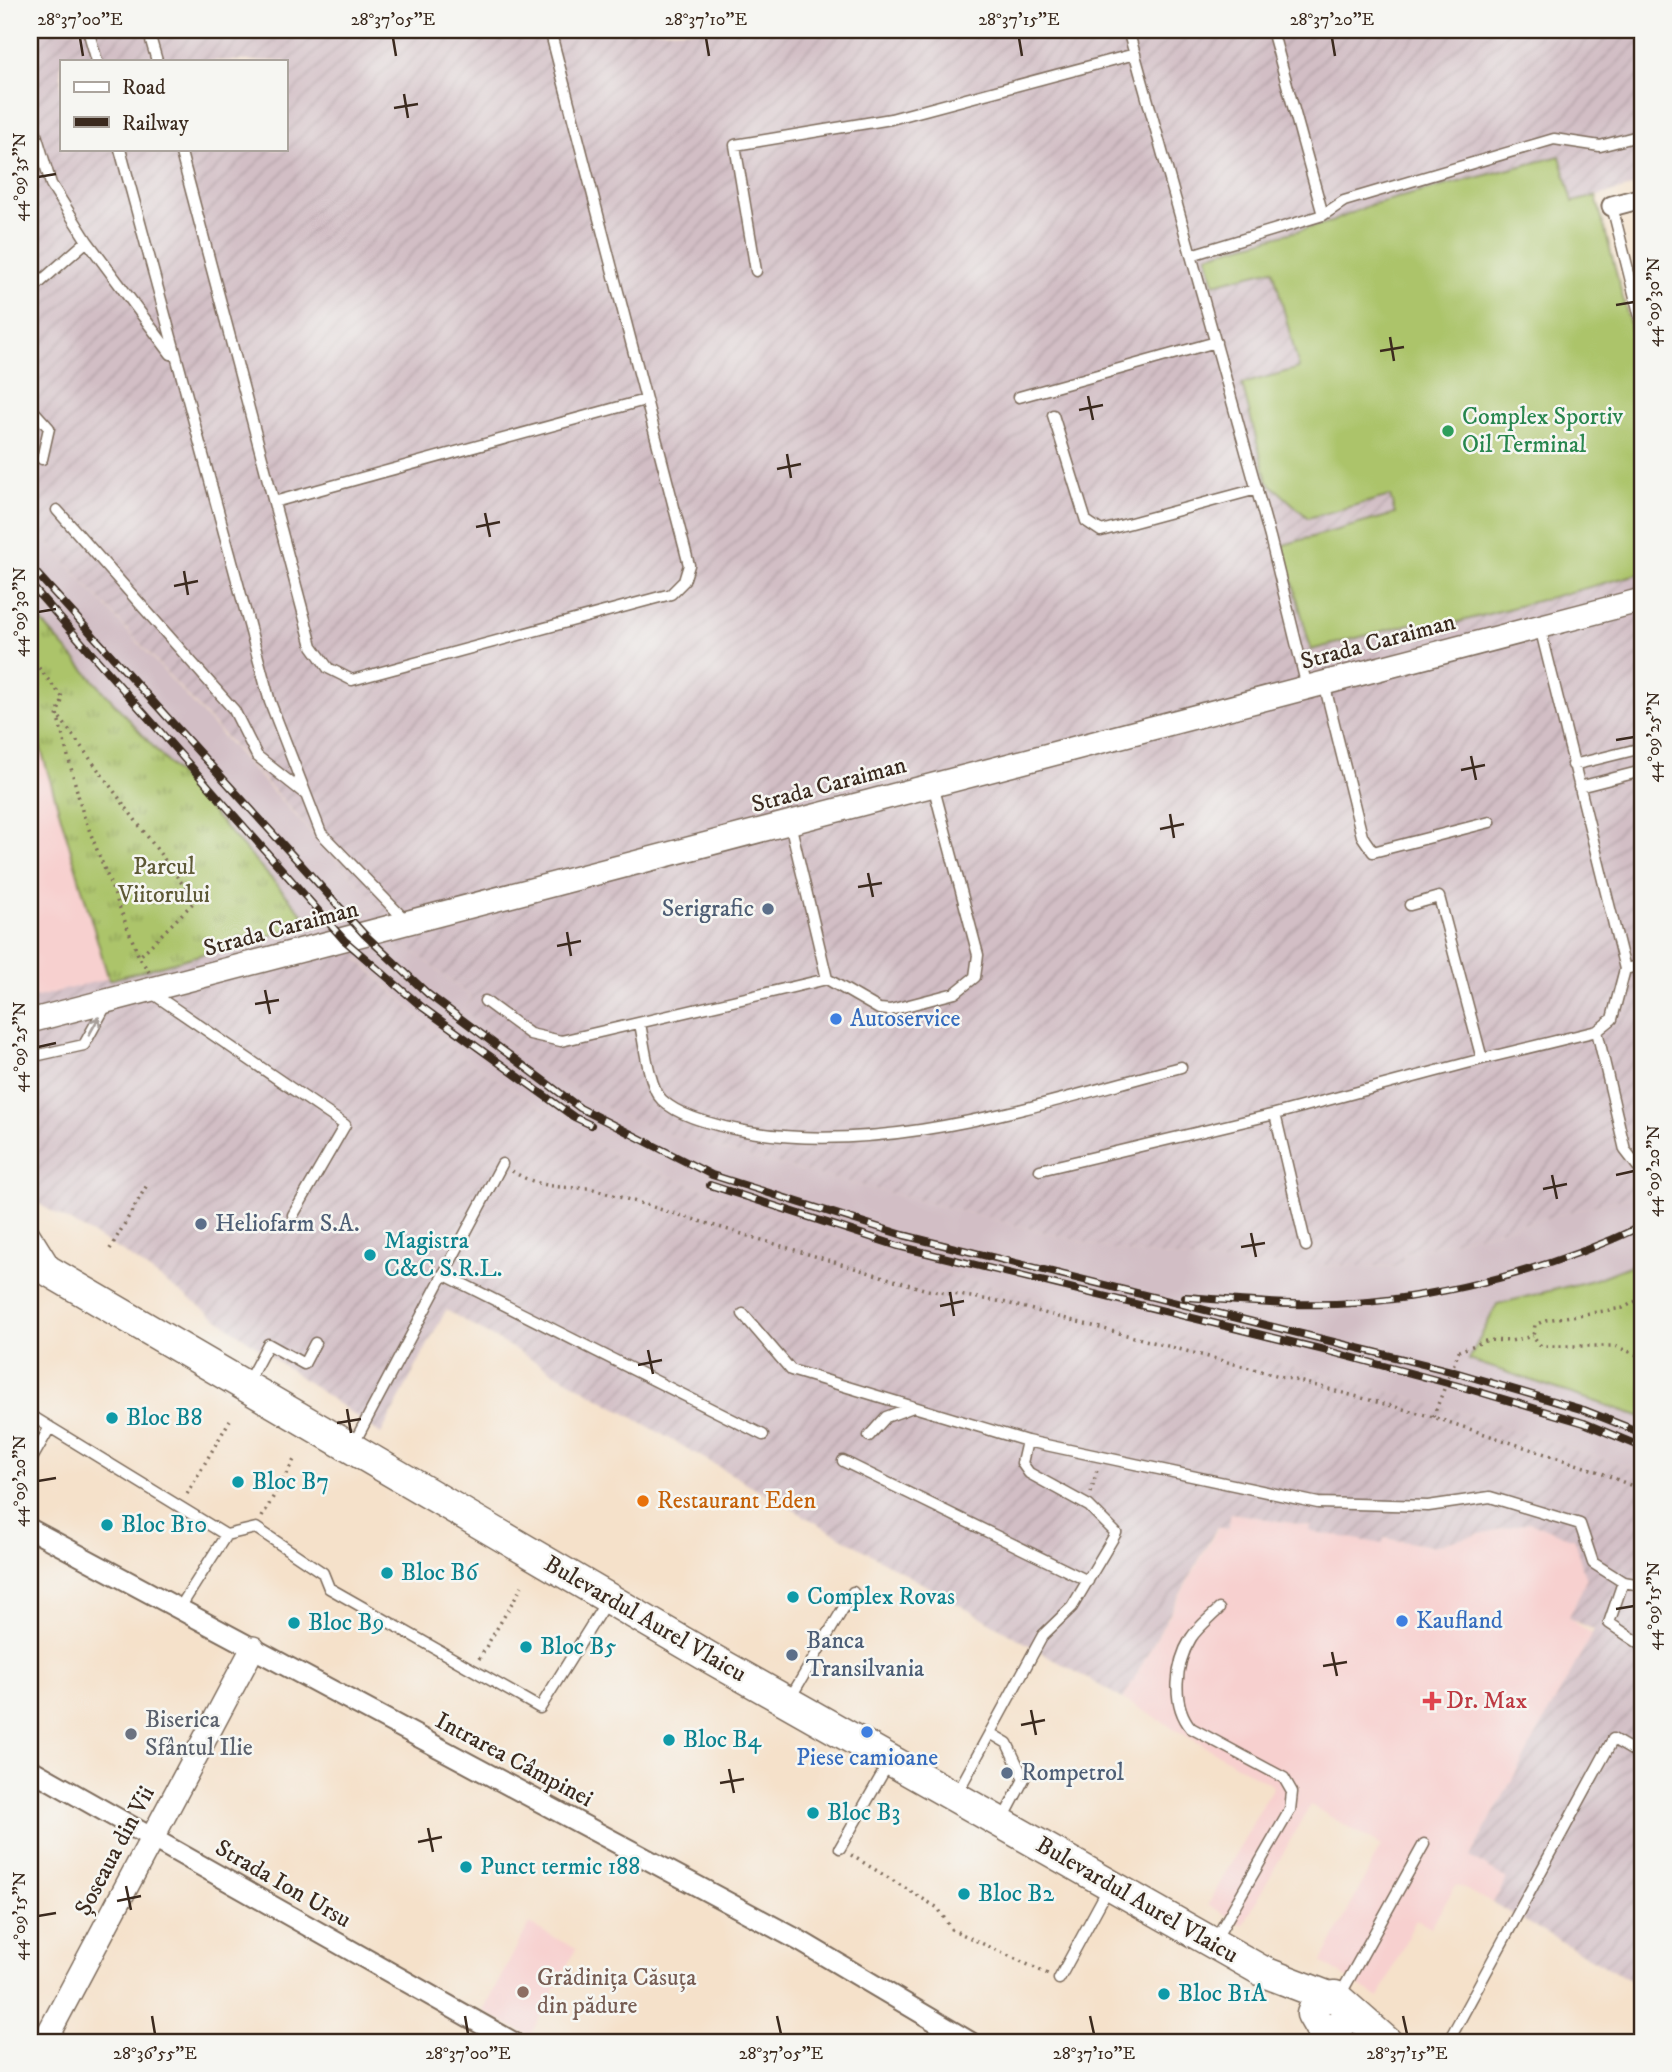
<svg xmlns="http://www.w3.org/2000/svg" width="1672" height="2072" viewBox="0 0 1672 2072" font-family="'IM FELL DW Pica',serif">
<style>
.built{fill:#f7d0cf}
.industrial{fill:url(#industrial-furrows);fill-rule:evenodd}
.railway{fill:#d2bec5}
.grass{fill:url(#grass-tufts);stroke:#747744;stroke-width:2}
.garden{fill:#acc46a;stroke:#747744;stroke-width:2}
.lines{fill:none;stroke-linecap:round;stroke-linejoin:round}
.service-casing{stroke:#7c6a5a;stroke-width:13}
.minor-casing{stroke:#7c6a5a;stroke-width:23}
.tertiary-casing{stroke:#7c6a5a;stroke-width:26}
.primary-casing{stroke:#7c6a5a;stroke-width:33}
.path{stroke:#7c6a5a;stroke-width:3.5;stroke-dasharray:2 5;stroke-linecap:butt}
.service{stroke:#fff;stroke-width:10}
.minor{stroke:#fff;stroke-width:19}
.tertiary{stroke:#fff;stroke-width:23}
.primary{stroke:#fff;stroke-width:30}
.rail-casing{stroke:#3b2a1e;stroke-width:8}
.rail{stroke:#f6f6f2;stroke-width:5;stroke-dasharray:16;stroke-linecap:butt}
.oneway{stroke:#a79f9a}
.ticks{fill:none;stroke:#3b2a1e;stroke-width:2.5}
.leisure-dot{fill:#2e9e5b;stroke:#f6f6f2;stroke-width:2.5}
.service-dot{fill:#5c6f8a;stroke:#f6f6f2;stroke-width:2.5}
.shop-dot{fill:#3f7fe0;stroke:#f6f6f2;stroke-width:2.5}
.culture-dot{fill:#0f9aa8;stroke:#f6f6f2;stroke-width:2.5}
.food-dot{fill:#e8710a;stroke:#f6f6f2;stroke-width:2.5}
.health-dot{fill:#e0444e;stroke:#f6f6f2;stroke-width:2.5}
.worship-dot{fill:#6b7280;stroke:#f6f6f2;stroke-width:2.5}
.education-dot{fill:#8d6e63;stroke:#f6f6f2;stroke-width:2.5}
.labels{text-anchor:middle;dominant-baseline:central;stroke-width:5;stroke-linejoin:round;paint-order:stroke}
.leisure-label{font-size:24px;fill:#27864d;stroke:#f6f6f2;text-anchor:start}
.street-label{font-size:24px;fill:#3b2a1e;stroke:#f6f6f2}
.park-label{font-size:24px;fill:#5d5835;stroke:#f6f6f2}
.service-label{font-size:24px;fill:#4e5e75;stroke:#f6f6f2;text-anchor:start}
.shop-label{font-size:24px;fill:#366cbe;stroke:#f6f6f2;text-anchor:start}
.culture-label{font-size:24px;fill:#0d838f;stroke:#f6f6f2;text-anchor:start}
.food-label{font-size:24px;fill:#c56008;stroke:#f6f6f2;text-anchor:start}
.health-label{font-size:24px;fill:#be3a42;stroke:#f6f6f2;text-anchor:start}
.worship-label{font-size:24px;fill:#5b616d;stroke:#f6f6f2;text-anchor:start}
.education-label{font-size:24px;fill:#785e54;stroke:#f6f6f2;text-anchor:start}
.neatline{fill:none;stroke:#3b2a1e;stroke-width:2.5}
.ticks-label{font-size:18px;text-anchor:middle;fill:#3b2a1e}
</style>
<defs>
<pattern id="industrial-furrows" width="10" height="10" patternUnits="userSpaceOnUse" patternTransform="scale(1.75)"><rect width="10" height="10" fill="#d2bec5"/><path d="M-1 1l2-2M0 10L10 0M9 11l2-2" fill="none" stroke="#b5a3a9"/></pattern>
<pattern id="grass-tufts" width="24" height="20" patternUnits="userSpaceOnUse" patternTransform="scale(1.75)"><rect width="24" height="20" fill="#acc46a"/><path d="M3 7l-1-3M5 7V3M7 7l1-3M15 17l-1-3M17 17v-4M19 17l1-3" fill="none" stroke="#8d9f57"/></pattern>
</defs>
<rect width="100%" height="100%" fill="#f6f6f2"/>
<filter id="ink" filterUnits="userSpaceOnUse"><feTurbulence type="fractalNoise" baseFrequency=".0143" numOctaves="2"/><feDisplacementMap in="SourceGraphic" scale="14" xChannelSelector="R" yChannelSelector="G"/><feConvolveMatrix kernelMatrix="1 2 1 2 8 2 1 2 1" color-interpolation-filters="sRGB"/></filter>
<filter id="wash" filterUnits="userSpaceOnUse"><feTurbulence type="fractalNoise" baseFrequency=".00686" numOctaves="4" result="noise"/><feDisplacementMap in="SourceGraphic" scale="28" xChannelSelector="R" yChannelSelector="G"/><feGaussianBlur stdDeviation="1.57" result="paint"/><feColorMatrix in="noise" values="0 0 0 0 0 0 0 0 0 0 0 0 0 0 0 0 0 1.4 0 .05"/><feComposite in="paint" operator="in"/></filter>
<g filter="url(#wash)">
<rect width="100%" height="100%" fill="#f5e1ca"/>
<path class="built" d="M33,722l76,258 -79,19v-276z
M1231,1513l79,13v4l73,13v-5l49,8 97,-24 46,17 11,41 -17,38 23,16 -122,223 38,22 -15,24 -37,-18 -25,42 -15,-8 -37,79 -57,-36 59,-116 -71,-41 -67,120 -35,-20 65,-119 -150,-87 95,-172 9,2z
M529,1924l47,25 -46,87 -47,-25z"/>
<path class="industrial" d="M30,30h1612v154l-69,19 -13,-47 -190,49 -39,17 -124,33 7,28 59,-15 26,101 -57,15 24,93 42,41 83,-22 4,18 -112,31 28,105 103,-27 8,8 220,-58v621l-239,60 1,13 -180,-4 -106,-12 -367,-93 -90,-26 -50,-21 -79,-49 -70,-52 10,-12 -65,-52 -50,12 99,94 163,106 285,104 520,139 218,70v516l-149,-84 14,-24 -37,-22 124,-227 -25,-12 17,-38 -12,-41 -45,-17 -97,24 -48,-8 -1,6 -74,-13 1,-5 -79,-13 -4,16 -10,-2 -94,172 -677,-389 -65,124 -261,-184 -90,-51v-200l350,-92 -350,-384zM61,61h224v88h-224z"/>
<path class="railway" d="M30,523l217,240 133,144 -69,16 -281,-314z
M407,946l65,52 -10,12 70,52 79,49 50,21 90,26 367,93 106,12 180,4 -1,-13 239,-60v277l-218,-70 -520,-139 -285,-104 -163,-106 -99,-95z"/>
<path class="grass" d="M30,609l281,314v1l-202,56 -76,-258 -3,1z"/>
<path class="garden" d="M1560,156l13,46 23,-6 46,174v203l-221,59 -7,-9 -103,27 -28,-105 112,-31 -5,-18 -82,22 -41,-37 -25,-97 57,-16 -26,-99 -59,15 -7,-29 124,-33 39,-17z
M1642,1261v156l-173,-57 28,-56 96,-24z"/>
</g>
<g filter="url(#ink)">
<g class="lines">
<g class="service-casing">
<path id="service" d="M88,30l9,31
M148,30l9,31
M1128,30l142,507 37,150
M1272,30l51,185 21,-14 210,-62 46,7 42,-11
M30,114l21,70 36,57
M120,149l150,553 51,131 85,88
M180,149l132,497 16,22 24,12 319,-86 13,-13 5,-16 -139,-535
M1612,206l30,119
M1191,255l132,-40
M756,271l-21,-126 156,-26 244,-65
M30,291l57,-50 84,113
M1019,397l197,-55
M30,407l19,21 -7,31
M1053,415l33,106 15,10 156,-42
M274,502l371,-102
M57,510l177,200 23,46 48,38
M1540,627l85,342 -13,50 -15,12 28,119 17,22
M1324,683l38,153 11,16 117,-30
M1573,765l69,-17
M1579,787l63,-16
M1625,969l17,-4
M827,979l52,30 11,1 65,-17 20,-16 3,-22 -45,-170
M152,993l193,132 -52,90
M485,1001l45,33 31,7 266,-62 -37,-156
M640,1024c4,18 9,64 22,76 16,15 43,22 63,27 147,35 314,-23 456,-60
M30,1057l54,-12 22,-40
M1482,1059l115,-28
M1275,1114l207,-55 -43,-162 -29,8
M1040,1170l235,-56 31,132
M30,1225l23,37
M443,1274l320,161
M743,1314l48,56 236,71
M246,1385l22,-41 36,20 11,-21
M30,1415l196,120
M869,1436l17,-19 27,-10
M353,1445l149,-281
M843,1461l245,120
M30,1462l20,-35
M1623,1582l19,3
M179,1609l47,-74 30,-7 67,45 6,15 211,120 66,-106
M789,1700l64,-108
M990,1733l17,10 17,36 -21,40
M956,1795l87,-160 29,-28 44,-74 -27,-27 -60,-33 -7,-10 5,-22 291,62 110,3 62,-9 90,27 13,39 30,19 -14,41 33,22
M840,1848l48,-84
M1215,1940l75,-130 2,-18 -8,-14 -93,-50c-20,-24 -16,-64 0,-90 7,-11 19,-20 28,-29
M1059,1979l50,-92
M1339,1997l85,-153
M1448,2042l165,-303 29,17"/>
</g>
<g class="minor-casing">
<path id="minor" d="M1612,206l30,-8
M30,1529l770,412 170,101
M30,1769l483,273"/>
</g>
<g class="tertiary-casing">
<path id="tertiary" d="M30,1021l1612,-421
M44,2042l209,-394"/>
</g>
<g class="primary-casing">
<path id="primary" d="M30,1260l682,399 552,313 60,23
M1347,2009l-2,11 -13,10 -12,-2 -8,-14 6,-16 17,-2 52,46"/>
</g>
<path class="path" d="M30,657l33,41 -6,16 26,100 56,143 10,15
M60,718l135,183 -56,56
M512,1171c25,16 49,17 78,17l337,102 76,12 430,115 164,54 45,19
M110,1249l37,-64
M1642,1298l-19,10 -77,12 -11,5 -2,11 8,10h74l27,11
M1640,1354l-3,-39 5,-15
M1433,1417l26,-66 29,-11 23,1 22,-5
M1091,1493l6,-23
M187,1494l43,-74
M262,1517l33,-59
M479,1659l43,-73
M851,1855l87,53 13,21 97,45"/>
<use href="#service" class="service"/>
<use href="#minor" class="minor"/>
<use href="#tertiary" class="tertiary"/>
<use href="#primary" class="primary"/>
<g class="rail-casing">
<path id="rail" d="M30,566l334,368 64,60 152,114 132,67 191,60 548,136 133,39 58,23
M30,584l314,356 78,67 152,110 17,8
M710,1185l188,61 430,105 138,37 118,35 58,24
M1185,1297c56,4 114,10 170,6 95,-7 201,-36 287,-77"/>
</g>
<use href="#rail" class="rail"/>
</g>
<defs><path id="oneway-shaft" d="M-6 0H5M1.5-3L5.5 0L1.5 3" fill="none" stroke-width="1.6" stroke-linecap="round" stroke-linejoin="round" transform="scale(1.75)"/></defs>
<use class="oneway" href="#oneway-shaft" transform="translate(94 1026) rotate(-61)"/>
</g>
<path class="ticks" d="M80,38l3,18M393,38l3,18M706,38l3,18M1019,38l3,18M1332,38l3,18M404,94l4,24M394,108l24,-4M38,177l18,-3M1616,305l18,-3M1390,337l4,24M1380,351l24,-4M1088,396l5,24M1079,410l24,-5M787,454l4,24M777,469l24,-5M485,513l5,24M476,527l24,-5M184,571l4,24M174,586l24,-5M38,612l18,-3M1616,740l18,-3M1471,756l5,24M1461,770l24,-5M1170,814l4,24M1160,829l24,-5M868,873l5,24M858,887l24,-4M567,932l4,24M557,946l24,-5M265,990l5,24M255,1004l24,-4M38,1047l18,-4M1552,1175l5,24M1616,1175l18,-4M1543,1189l24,-5M1251,1233l5,24M1241,1247l24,-4M950,1292l4,24M940,1306l24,-5M648,1350l5,24M638,1365l24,-5M347,1409l4,24M337,1423l24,-4M38,1481l18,-3M1616,1609l18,-3M1332,1652l5,24M1323,1666l24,-4M1031,1710l5,25M1021,1725l24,-5M729,1769l5,24M720,1783l24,-4M428,1828l5,24M418,1842l24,-5M126,1886l5,24M117,1901l24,-5M38,1916l18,-3M152,2016l3,18M465,2016l3,18M777,2016l4,18M1090,2016l4,18M1403,2016l4,18"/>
<circle class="leisure-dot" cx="1448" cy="431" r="7"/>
<g class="service-dot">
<circle cx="768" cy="909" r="7"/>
<circle cx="201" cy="1224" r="7"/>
<circle cx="792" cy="1655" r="7"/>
<circle cx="1007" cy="1773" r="7"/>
</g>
<g class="shop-dot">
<circle cx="836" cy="1019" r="7"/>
<circle cx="1402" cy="1621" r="7"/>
<circle cx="867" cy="1732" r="7"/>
</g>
<g class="culture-dot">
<circle cx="370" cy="1255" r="7"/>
<circle cx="112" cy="1418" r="7"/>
<circle cx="238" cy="1482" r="7"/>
<circle cx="107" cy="1525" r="7"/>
<circle cx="387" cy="1573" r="7"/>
<circle cx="793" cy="1597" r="7"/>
<circle cx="294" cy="1623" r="7"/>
<circle cx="526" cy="1647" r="7"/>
<circle cx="669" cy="1740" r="7"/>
<circle cx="813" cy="1813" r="7"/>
<circle cx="466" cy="1867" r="7"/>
<circle cx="964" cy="1894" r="7"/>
<circle cx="1164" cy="1994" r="7"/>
</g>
<circle class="food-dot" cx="643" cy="1501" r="7"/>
<path class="health-dot" d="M1428.5 1690.5h7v7h7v7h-7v7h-7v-7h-7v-7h7z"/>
<circle class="worship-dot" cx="131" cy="1734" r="7"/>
<circle class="education-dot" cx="523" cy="1992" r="7"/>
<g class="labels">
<g class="leisure-label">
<text x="1462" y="417">Complex Sportiv<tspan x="1462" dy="28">Oil Terminal</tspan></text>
</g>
<g class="street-label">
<text transform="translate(1378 642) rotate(-15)">Strada Caraiman</text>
<text transform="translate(829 785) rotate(-15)">Strada Caraiman</text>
<text transform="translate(281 929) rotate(-15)">Strada Caraiman</text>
<text transform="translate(645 1619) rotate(30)">Bulevardul Aurel Vlaicu</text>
<text transform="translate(514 1760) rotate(28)">Intrarea Câmpinei</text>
<text transform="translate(115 1851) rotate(-62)">Șoseaua din Vii</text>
<text transform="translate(283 1884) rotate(30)">Strada Ion Ursu</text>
<text transform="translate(1137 1900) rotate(30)">Bulevardul Aurel Vlaicu</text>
</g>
<g class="park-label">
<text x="164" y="867">Parcul<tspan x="164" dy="28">Viitorului</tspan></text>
</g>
<g class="service-label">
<text x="754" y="909" text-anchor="end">Serigrafic</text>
<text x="215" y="1224">Heliofarm S.A.</text>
<text x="806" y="1641">Banca<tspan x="806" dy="28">Transilvania</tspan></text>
<text x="1021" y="1773">Rompetrol</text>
</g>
<g class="shop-label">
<text x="850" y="1019">Autoservice</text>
<text x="1416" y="1621">Kaufland</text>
<text x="867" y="1758" text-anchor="middle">Piese camioane</text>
</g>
<g class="culture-label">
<text x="384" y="1241">Magistra<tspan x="384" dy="28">C&amp;C S.R.L.</tspan></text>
<text x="126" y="1418">Bloc B8</text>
<text x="252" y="1482">Bloc B7</text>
<text x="121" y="1525">Bloc B10</text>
<text x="401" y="1573">Bloc B6</text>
<text x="807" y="1597">Complex Rovas</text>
<text x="308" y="1623">Bloc B9</text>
<text x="540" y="1647">Bloc B5</text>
<text x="683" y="1740">Bloc B4</text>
<text x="827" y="1813">Bloc B3</text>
<text x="480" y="1867">Punct termic 188</text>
<text x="978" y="1894">Bloc B2</text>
<text x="1178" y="1994">Bloc B1A</text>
</g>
<g class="food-label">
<text x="657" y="1501">Restaurant Eden</text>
</g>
<g class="health-label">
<text x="1446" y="1701">Dr. Max</text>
</g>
<g class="worship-label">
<text x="145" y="1720">Biserica<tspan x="145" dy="28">Sfântul Ilie</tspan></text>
</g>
<g class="education-label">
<text x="537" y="1978">Grădinița Căsuța<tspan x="537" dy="28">din pădure</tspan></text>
</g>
</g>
<rect width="1672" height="2072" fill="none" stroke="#f6f6f2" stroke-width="77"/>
<rect x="60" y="60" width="228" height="91" fill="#f6f6f2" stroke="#aba49d" stroke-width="2"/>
<rect x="74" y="82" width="35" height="10" fill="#ffffff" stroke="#aba49d" stroke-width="2"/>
<text x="122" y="94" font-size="21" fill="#3b2a1e">Road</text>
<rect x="74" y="117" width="35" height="10" fill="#3b2a1e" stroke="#aba49d" stroke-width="2"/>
<text x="122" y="130" font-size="21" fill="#3b2a1e">Railway</text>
<rect x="38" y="38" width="1596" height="1996" class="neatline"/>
<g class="ticks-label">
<text x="80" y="25">28°37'00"E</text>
<text x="393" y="25">28°37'05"E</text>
<text x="706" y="25">28°37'10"E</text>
<text x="1019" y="25">28°37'15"E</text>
<text x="1332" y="25">28°37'20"E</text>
<text transform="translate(19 177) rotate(-90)" y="6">44°09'35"N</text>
<text transform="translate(1653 302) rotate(-90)" y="6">44°09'30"N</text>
<text transform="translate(19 612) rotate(-90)" y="6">44°09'30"N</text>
<text transform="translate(1653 737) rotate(-90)" y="6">44°09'25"N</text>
<text transform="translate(19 1047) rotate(-90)" y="6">44°09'25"N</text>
<text transform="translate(1653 1171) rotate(-90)" y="6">44°09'20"N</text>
<text transform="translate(19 1481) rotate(-90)" y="6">44°09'20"N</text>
<text transform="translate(1653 1606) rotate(-90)" y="6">44°09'15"N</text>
<text transform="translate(19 1916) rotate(-90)" y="6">44°09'15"N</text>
<text x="155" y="2059">28°36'55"E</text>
<text x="468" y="2059">28°37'00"E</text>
<text x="781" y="2059">28°37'05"E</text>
<text x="1094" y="2059">28°37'10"E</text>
<text x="1407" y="2059">28°37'15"E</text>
</g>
</svg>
